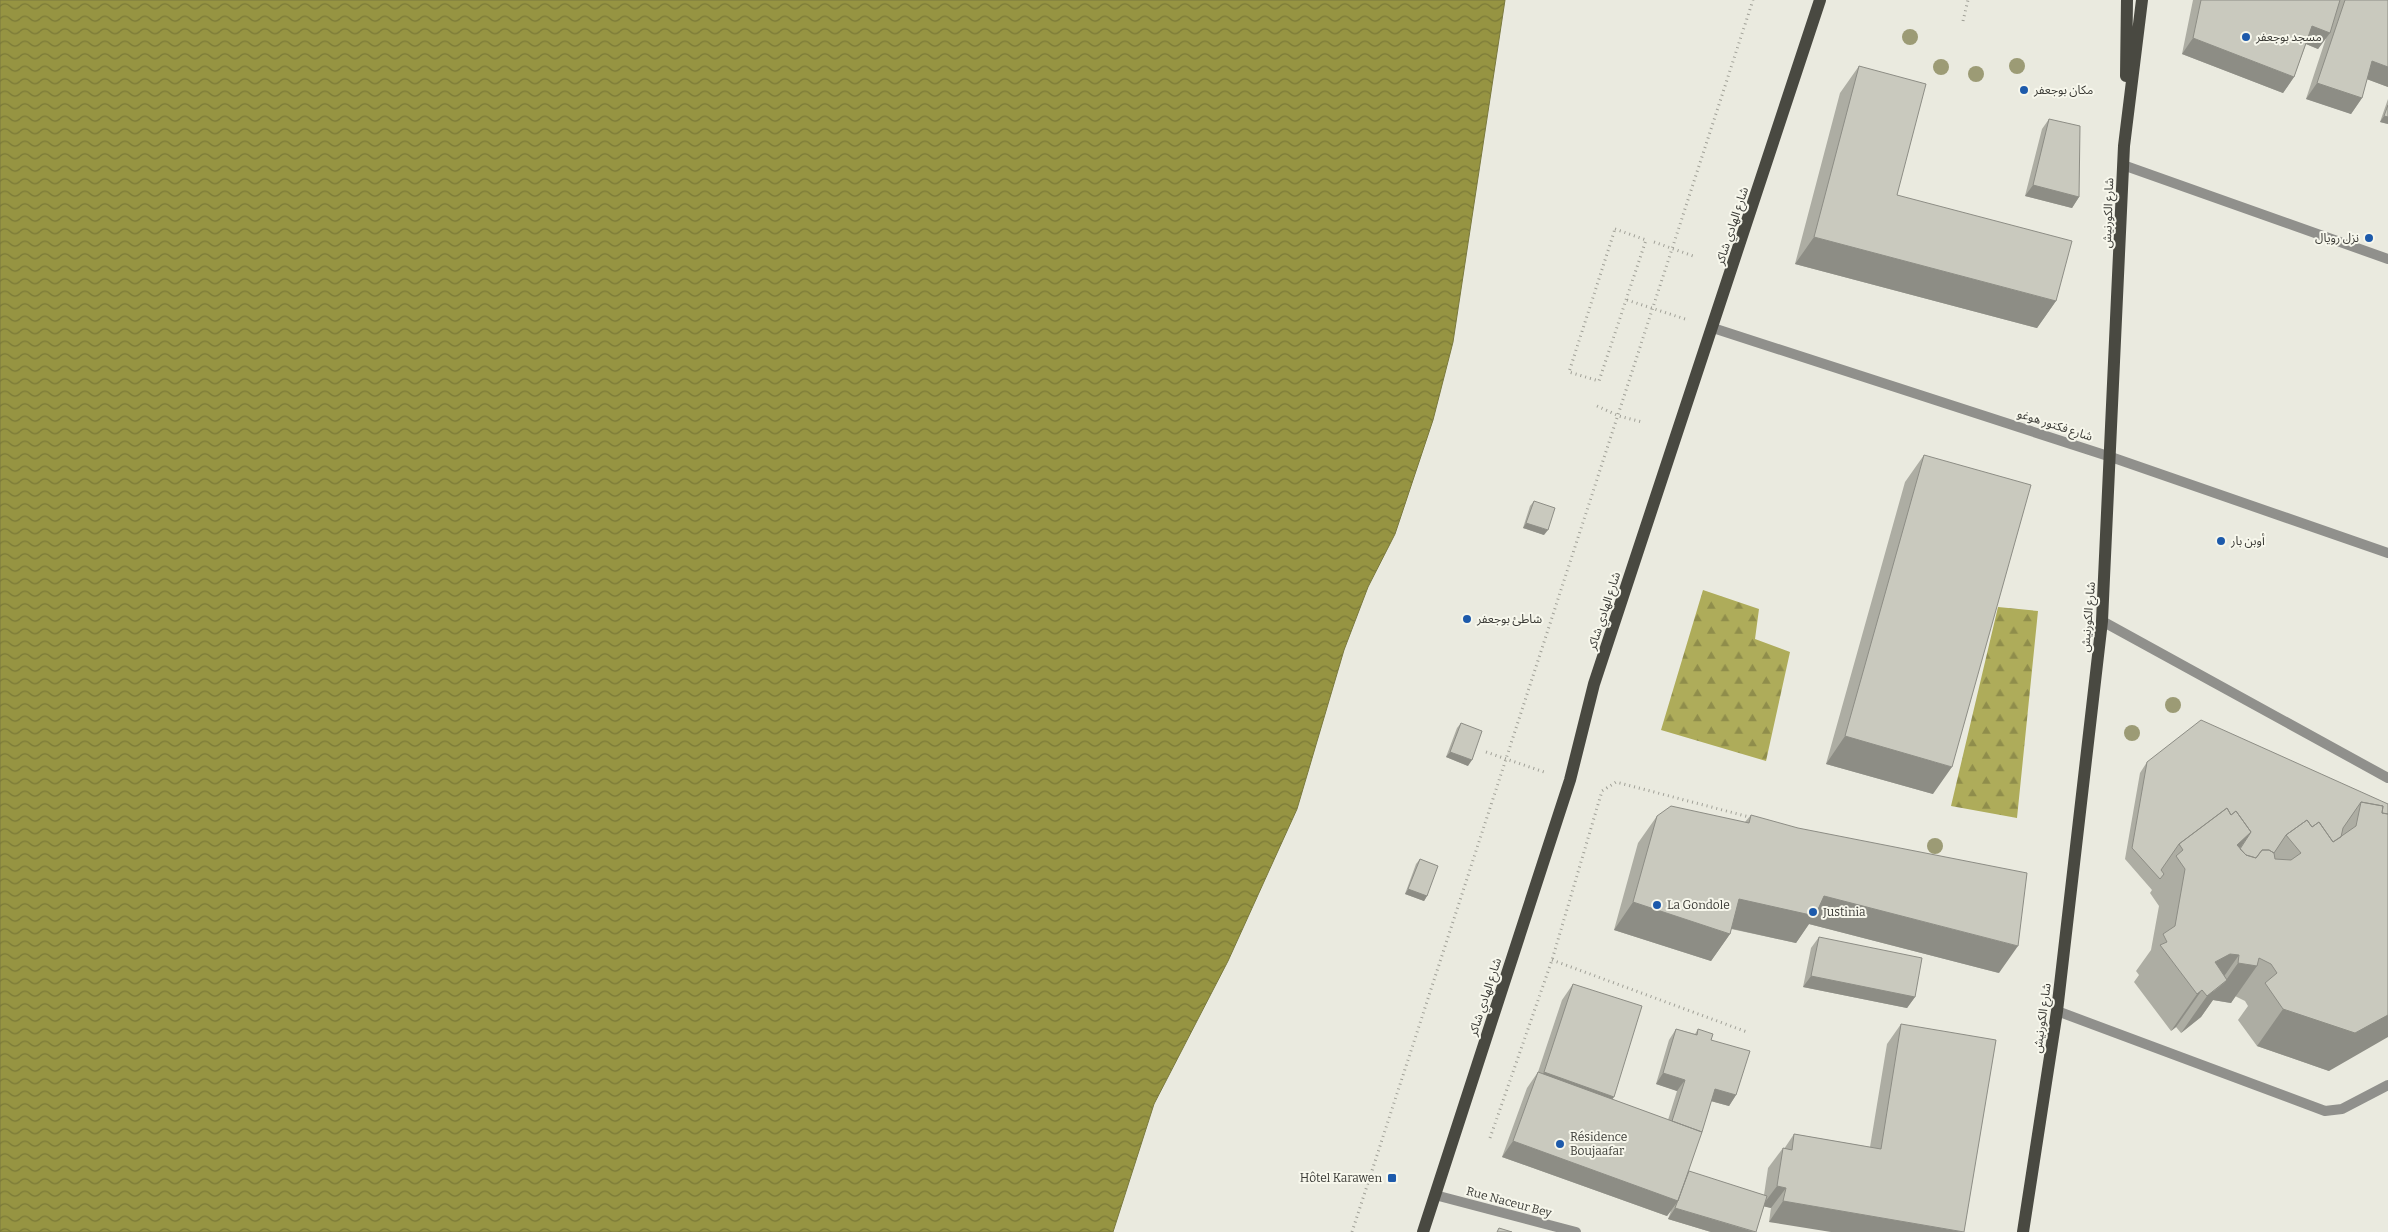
<svg xmlns="http://www.w3.org/2000/svg" width="2388" height="1232" viewBox="0 0 2388 1232" font-family="Bitter,'Noto Sans Arabic',serif">
<style>
.forest{fill:url(#forest-firs)}
.water{fill:url(#water-waves);stroke:#7a793e}
.lines{fill:none;stroke-linecap:round;stroke-linejoin:round}
.path{stroke:#a0a097;stroke-width:3;stroke-dasharray:1 4;stroke-linecap:butt}
.pedestrian{stroke:#90908c;stroke-width:10}
.minor{stroke:#90908c;stroke-width:10}
.primary{stroke:#494941;stroke-width:12}
.tree{fill:#9c9b75}
.wall{fill:#adada3}
.shaded-wall{fill:#8d8d85}
.building{fill:#c9c9be;stroke:#8d8d85}
.poi-dot{fill:#1d5aab;stroke:#f7f7ec;stroke-width:2}
.labels{text-anchor:middle;dominant-baseline:central;stroke-width:4;stroke-linejoin:round;paint-order:stroke}
.poi-label{font-size:12px;fill:#3a3a35;stroke:#f7f7ec;text-anchor:start}
.street-label{font-size:12px;fill:#3a3a35;stroke:#f7f7ec}
</style>
<defs>
<pattern id="forest-firs" width="22" height="20" patternUnits="userSpaceOnUse" patternTransform="scale(1.25)"><rect width="22" height="20" fill="#aeac5a"/><path d="M5 1l3.5 6h-7zM16 11l3.5 6h-7z" fill="#8f8d4b"/></pattern>
<pattern id="water-waves" width="16" height="10" patternUnits="userSpaceOnUse" patternTransform="scale(1.25)"><rect width="16" height="10" fill="#969442"/><path d="M0 5q4-4 8 0t8 0" fill="none" stroke="#7b7a38"/></pattern>
</defs>
<rect width="100%" height="100%" fill="#eaeadf"/>
<path class="forest" d="M1703,590l56,19 -4,30 35,13 -24,109 -105,-31z
M1998,607l40,4 -21,207 -66,-12z"/>
<path class="water" d="M0,0h1505l-52,342 -20,78 -38,114 -27,53 -24,63 -47,159 -69,152 -74,143 -41,128h-1113z"/>
<g class="lines">
<path class="path" d="M1963,21l5,-21
M1615,229l31,11 -47,141 -30,-9z
M1654,242l42,15
M1627,300l61,20
M1597,406l22,10 23,6
M1486,752l61,21
M1552,960l195,72
M1490,1138l62,-178 50,-169 14,-9 137,36
M1352,1232l401,-1232"/>
<path class="pedestrian" d="M1713,328l398,129"/>
<path class="minor" d="M2123,165l265,94
M2111,457l277,96
M2102,621l286,157
M2057,1011l268,100 17,-2 46,-24
M1435,1195l141,37"/>
<path class="primary" d="M2126,76l1,-76
M1423,1232l147,-452 24,-96 226,-684
M2023,1232l34,-221 45,-390 22,-475 18,-146"/>
</g>
<g class="tree">
<circle cx="1910" cy="37" r="8"/>
<circle cx="2017" cy="66" r="8"/>
<circle cx="1941" cy="67" r="8"/>
<circle cx="1976" cy="74" r="8"/>
<circle cx="2173" cy="705" r="8"/>
<circle cx="2132" cy="733" r="8"/>
<circle cx="1935" cy="846" r="8"/>
</g>
<path class="wall" d="M2193,0h195v87l-21,-8 -5,19 -11,16 -45,-15 20,-61 -8,11 -12,-5 -12,33 -11,16 -101,-39z
M1859,66l38,129 159,106 -19,27 -242,-64 45,-171z
M2388,99v25l-8,-2z
M2049,119l30,78 -7,11 -47,-12 17,-67z
M1924,455l9,339 -107,-30 79,-282z
M1534,501l10,34 -21,-7 7,-22z
M1461,723l7,43 -22,-9 11,-29z
M2147,762l241,42 -59,267 -72,-25 -19,-26 10,-14 -3,-5 -10,-5 -4,7 -18,-3 -12,17 -20,16 -5,-6 -5,4 -37,-49 5,-7 -3,-4 15,-21 8,-44 -9,-13 2,-3 -27,-31 15,-86z
M1751,815l248,158 -190,-49 -13,19 -65,-14 -1,5 -19,27 -97,-31 24,-87 19,-27 88,6z
M1420,859l7,37 -3,5 -19,-7 11,-30z
M1819,937l96,60 -8,11 -104,-21 8,-39z
M1573,984l39,115 56,21 9,-29 -21,-7 13,-44 7,-11 19,5 3,-5 13,11 25,55 -7,11 -18,-5 -23,72 76,22 4,-27 15,-20 1,1 10,-15 76,13 17,-103 14,-20 63,208 -195,-10 2,-14 -7,-2 -8,26h-45l-43,-13 3,-8 -4,5 -165,-59 25,-69 11,-16 24,-72z"/>
<path class="shaded-wall" d="M2312,26l18,7 -12,16 -17,-7z
M2193,38l101,39 -11,16 -101,-39z
M2372,61l16,6v20l-27,-10z
M2317,83l45,15 -11,16 -45,-15z
M2384,116l4,1v7l-8,-2z
M2033,185l46,12 -7,11 -47,-12z
M1814,237l242,64 -19,27 -242,-64z
M1526,523l22,7 -4,5 -21,-7z
M1845,736l107,31 -19,27 -107,-30z
M1450,752l22,8 -4,6 -22,-9z
M2251,832l-26,38 12,-25z
M1408,889l19,7 -3,5 -19,-7z
M1824,896l194,50 -19,27 -190,-49 -13,19 -76,-17 19,-27z
M1633,902l97,32 -19,27 -97,-31z
M2230,954l9,1 -26,37 11,-9 14,-20 19,3 -26,37 -18,-3 -12,17 -20,16 26,-37 -5,-6 -26,37 -5,4 26,-37 18,-32z
M1811,976l104,21 -8,11 -104,-21z
M2283,1009l105,6v22l-59,34 -72,-25z
M1544,1072l70,25 -11,15 -70,-24z
M1663,1073l22,7 -8,11 -21,-7z
M1715,1089l21,6 -7,11 -22,-6z
M1513,1141l165,60 -11,15 -165,-59z
M1777,1186l9,2 -15,20 -9,-2z
M1783,1201l180,31h-132l-62,-10z
M1675,1208l79,24h-43l-43,-13z"/>
<path class="building" d="M2201,0h139l-10,33 -18,-7 -18,51 -101,-39z
M2345,0h43v67l-16,-6 -10,37 -45,-15z
M1859,66l67,18 -29,111 175,46 -16,60 -242,-64z
M2388,105v12l-4,-1z
M2049,119l31,7 -1,71 -46,-12z
M1924,455l107,30 -79,282 -107,-31z
M1534,501l21,7 -7,22 -22,-7z
M2201,720l187,84v10l-6,-1 1,-7 -22,-4 -18,26 -2,9 -8,5 -14,-20 -7,5 -5,-7 -21,15 -12,18 -5,-3h-7l-6,8 -10,-3 -6,-6 11,-17 -15,-21 -5,4 -4,-7 -48,36 -18,26 3,4 -4,5 -28,-31 15,-86z
M1461,723l21,8 -10,29 -22,-8z
M2361,802l22,4 -1,7 6,1v201l-33,18 -72,-24 -18,-26 12,-10 -6,-9 -12,-6 -2,8 -19,-3 1,-8 -9,-1 -15,8 12,18 -20,16 -5,-6 -5,4 -37,-49 7,-3 -4,-8 12,-8 10,-57 -9,-13 7,-6 -4,-6 48,-36 4,7 5,-4 15,21 -14,13 9,10 10,3 6,-8h7l5,3 1,6 16,1 10,-7 -15,-18 21,-15 5,7 7,-5 14,20 23,-16z
M1671,806l78,17 2,-8 47,13 229,45 -9,73 -194,-50 -9,20 -76,-17 -9,35 -97,-32 24,-86z
M1420,859l18,7 -11,30 -19,-7z
M1819,937l103,21 -7,39 -104,-21z
M1573,984l69,22 -28,91 -70,-25z
M1901,1024l95,16 -32,192 -181,-31 3,-13 -9,-2 6,-38 9,2 2,-16 87,15z
M1676,1029l21,6 1,-6 15,5 -2,6 39,11 -14,44 -21,-6 -13,43 -30,-11 13,-41 -22,-7z
M1538,1072l164,60 -24,69 -165,-60z
M1689,1171l78,25 -11,36 -81,-24z
M1499,1228l13,4h-15z"/>
<g class="poi-dot">
<circle cx="2246" cy="37" r="5"/>
<circle cx="2024" cy="90" r="5"/>
<circle cx="2369" cy="238" r="5"/>
<circle cx="2221" cy="541" r="5"/>
<circle cx="1467" cy="619" r="5"/>
<circle cx="1657" cy="905" r="5"/>
<circle cx="1813" cy="912" r="5"/>
<circle cx="1560" cy="1144" r="5"/>
<rect x="1387" y="1173" width="10" height="10" rx="2.5"/>
</g>
<g class="labels">
<g class="poi-label">
<text x="2256" y="37">مسجد بوجعفر</text>
<text x="2034" y="90">مكان بوجعفر</text>
<text x="2359" y="238" text-anchor="end">نزل رويال</text>
<text x="2231" y="541">أوبن بار</text>
<text x="1477" y="619">شاطئ بوجعفر</text>
<text x="1667" y="905">La Gondole</text>
<text x="1823" y="912">Justinia</text>
<text x="1570" y="1137">Résidence<tspan x="1570" dy="14">Boujaafar</tspan></text>
<text x="1382" y="1178" text-anchor="end">Hôtel Karawen</text>
</g>
<g class="street-label">
<text transform="translate(2108 213) rotate(-88)">شارع الكورنيش</text>
<text transform="translate(1732 226) rotate(-72)">شارع الهادي شاكر</text>
<text transform="translate(2055 425) rotate(18)">شارع فكتور هوغو</text>
<text transform="translate(1604 611) rotate(-72)">شارع الهادي شاكر</text>
<text transform="translate(2088 617) rotate(-85)">شارع الكورنيش</text>
<text transform="translate(1485 997) rotate(-72)">شارع الهادي شاكر</text>
<text transform="translate(2042 1018) rotate(-82)">شارع الكورنيش</text>
<text transform="translate(1509 1202) rotate(15)">Rue Naceur Bey</text>
</g>
</g>
</svg>
